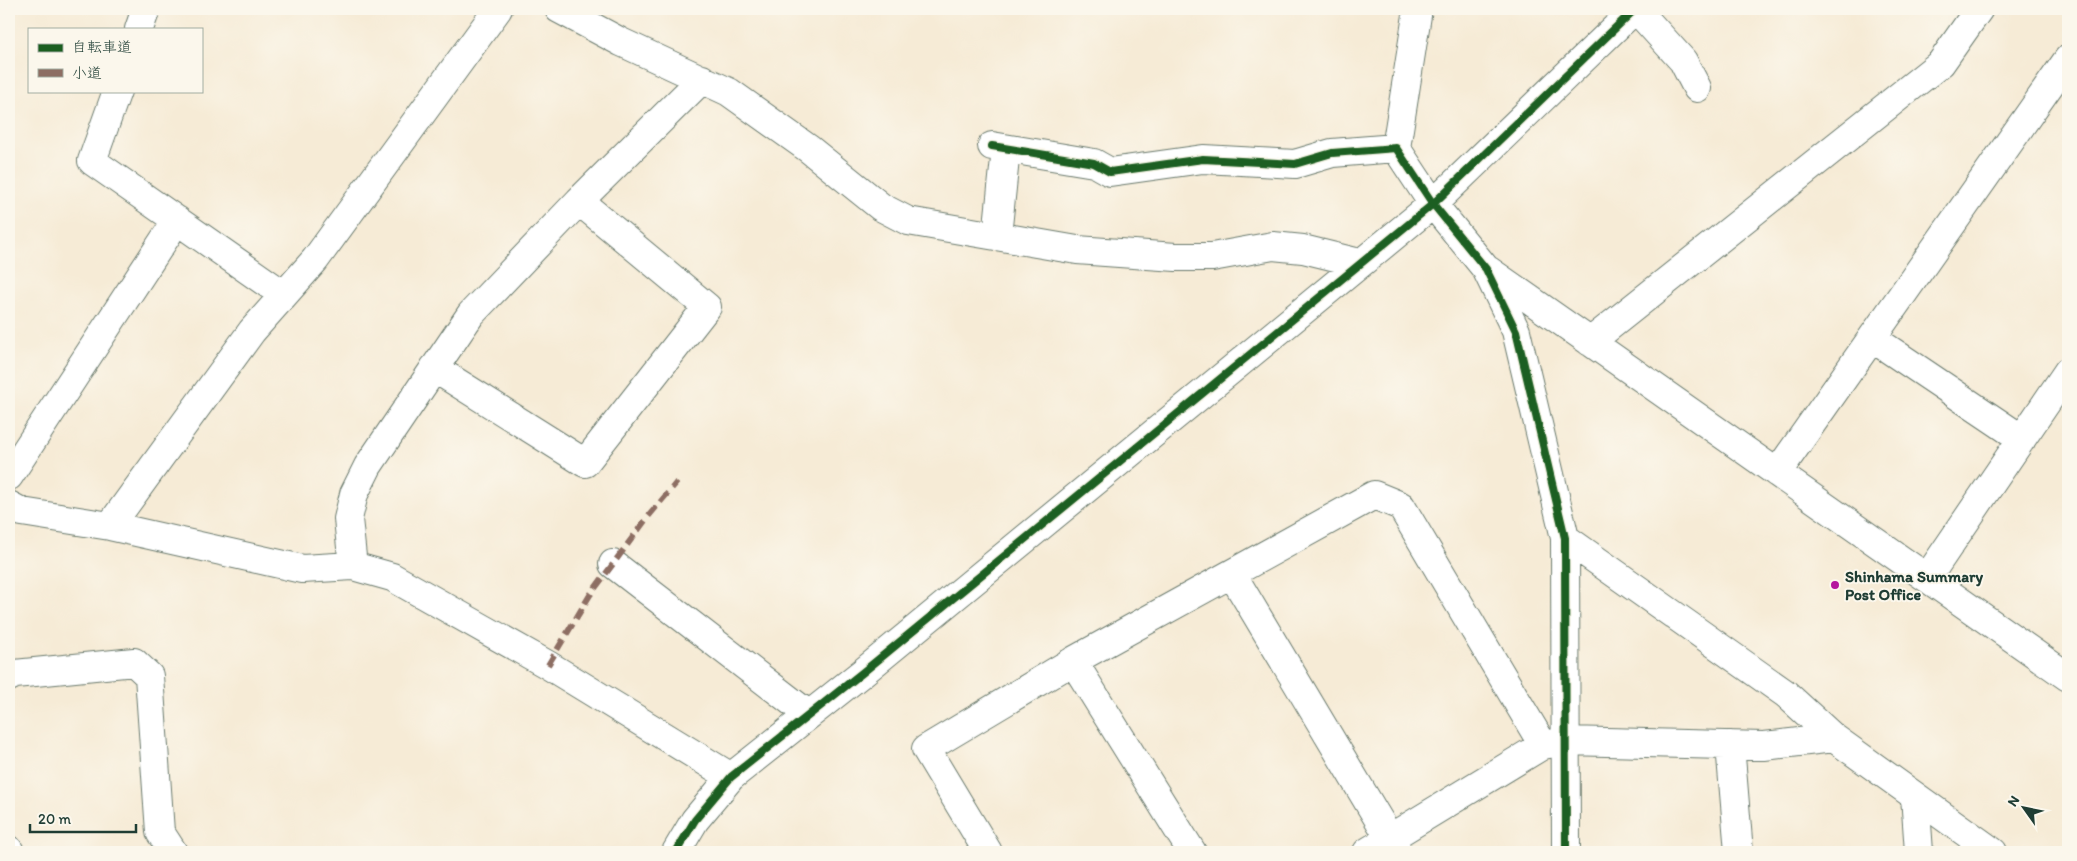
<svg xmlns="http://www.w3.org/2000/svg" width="2077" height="861" viewBox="0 0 2077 861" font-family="Itim,'Klee One',sans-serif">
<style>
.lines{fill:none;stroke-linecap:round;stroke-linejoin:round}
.street-casing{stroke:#6a7a6d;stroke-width:30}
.street{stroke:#fff;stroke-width:28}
.quiet{stroke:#8d6e63;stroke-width:6;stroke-dasharray:12 6;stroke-linecap:butt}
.cycleway-casing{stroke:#fbf7ec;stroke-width:11}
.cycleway{stroke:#1b5e20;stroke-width:8}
.poi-dot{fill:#b5179e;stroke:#fbf7ec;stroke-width:2}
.labels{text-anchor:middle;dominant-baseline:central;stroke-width:4;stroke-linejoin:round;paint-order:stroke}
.poi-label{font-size:16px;font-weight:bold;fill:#1f3d34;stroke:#fbf7ec;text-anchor:start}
</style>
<rect width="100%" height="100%" fill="#fbf7ec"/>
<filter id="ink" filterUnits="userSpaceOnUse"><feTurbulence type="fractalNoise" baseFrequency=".02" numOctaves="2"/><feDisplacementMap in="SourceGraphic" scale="10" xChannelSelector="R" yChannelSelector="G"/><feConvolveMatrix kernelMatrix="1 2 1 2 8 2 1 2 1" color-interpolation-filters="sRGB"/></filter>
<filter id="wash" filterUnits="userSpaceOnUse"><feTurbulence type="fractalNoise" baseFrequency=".0096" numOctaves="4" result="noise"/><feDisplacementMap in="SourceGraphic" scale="20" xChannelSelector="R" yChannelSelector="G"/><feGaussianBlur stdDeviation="1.12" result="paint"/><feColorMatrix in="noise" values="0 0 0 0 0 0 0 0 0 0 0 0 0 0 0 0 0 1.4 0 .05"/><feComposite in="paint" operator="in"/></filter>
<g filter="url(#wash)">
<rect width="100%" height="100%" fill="#f6ebd6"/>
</g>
<g filter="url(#ink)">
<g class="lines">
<g class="street-casing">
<path id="street" d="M559,9l62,33 108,50 80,57 72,58 27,14 169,29 99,7h36l61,-11 30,3 57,14
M1636,9l47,52 14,27
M139,29l7,-20
M117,91l-25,70 192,134
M992,146l102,17 16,9 93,-13 92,5 37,-11 64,-5 37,56 53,65 30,62 49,207 1,314
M1396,148l22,-139
M997,236l9,-87
M1488,270l580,407
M1872,338l150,101
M1590,342l351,-279 38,-54
M434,368l151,95 122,-156 -128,-106
M1777,473l291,-414
M9,476l168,-256
M9,505l13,7 88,14 192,43 51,-3 39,11 156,88 183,112
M110,526l142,-195 63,-71 183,-251
M1565,538l221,156 48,44 159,114
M613,564l196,151
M353,566l-5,-47 6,-25 14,-28 103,-152 108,-113 123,-122
M1232,574l166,278
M1927,578l141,-207
M1073,661l119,191
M9,677l6,-3 119,-12 15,14 11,156 13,20
M1730,745l9,107
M1915,796l4,56
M9,850l1,2
M676,852l19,-32 36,-43 131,-104 571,-469 202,-195
M988,852l-62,-103 147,-88 301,-166 27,11 142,239
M1367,852l176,-107 24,-4 197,5 70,-8"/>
</g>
<use href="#street" class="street"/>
<path class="quiet" d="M548,665l42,-70 57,-77 30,-36"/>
<g class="cycleway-casing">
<path id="cycleway" d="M992,146l102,17 16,9 93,-13 92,5 37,-11 64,-5 37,56 53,65 30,62 49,207 1,314
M676,852l19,-32 36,-43 131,-104 571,-469 202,-195"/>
</g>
<use href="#cycleway" class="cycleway"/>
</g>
</g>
<circle class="poi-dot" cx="1835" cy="585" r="5"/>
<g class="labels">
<g class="poi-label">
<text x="1845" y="576">Shinhama Summary<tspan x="1845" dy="18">Post Office</tspan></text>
</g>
</g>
<rect width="2077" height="861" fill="none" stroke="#fbf7ec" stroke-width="30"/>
<rect x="28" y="28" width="175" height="65" fill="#fbf7ec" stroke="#a3ada2"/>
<rect x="38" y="44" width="25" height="8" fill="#1b5e20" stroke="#a3ada2"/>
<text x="72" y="52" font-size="15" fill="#1f3d34">自転車道</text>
<rect x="38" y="69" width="25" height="8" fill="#8d6e63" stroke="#a3ada2"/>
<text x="72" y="78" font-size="15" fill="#1f3d34">小道</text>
<g transform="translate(2024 808) rotate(303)" stroke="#fbf7ec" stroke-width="4" paint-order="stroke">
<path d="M0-4L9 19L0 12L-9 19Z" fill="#1f3d34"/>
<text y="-8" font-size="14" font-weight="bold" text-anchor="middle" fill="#1f3d34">N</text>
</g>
<path d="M30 824v8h106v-8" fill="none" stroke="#1f3d34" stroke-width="2.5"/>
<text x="38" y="824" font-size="15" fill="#1f3d34" stroke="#fbf7ec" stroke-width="4" paint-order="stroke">20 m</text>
</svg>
